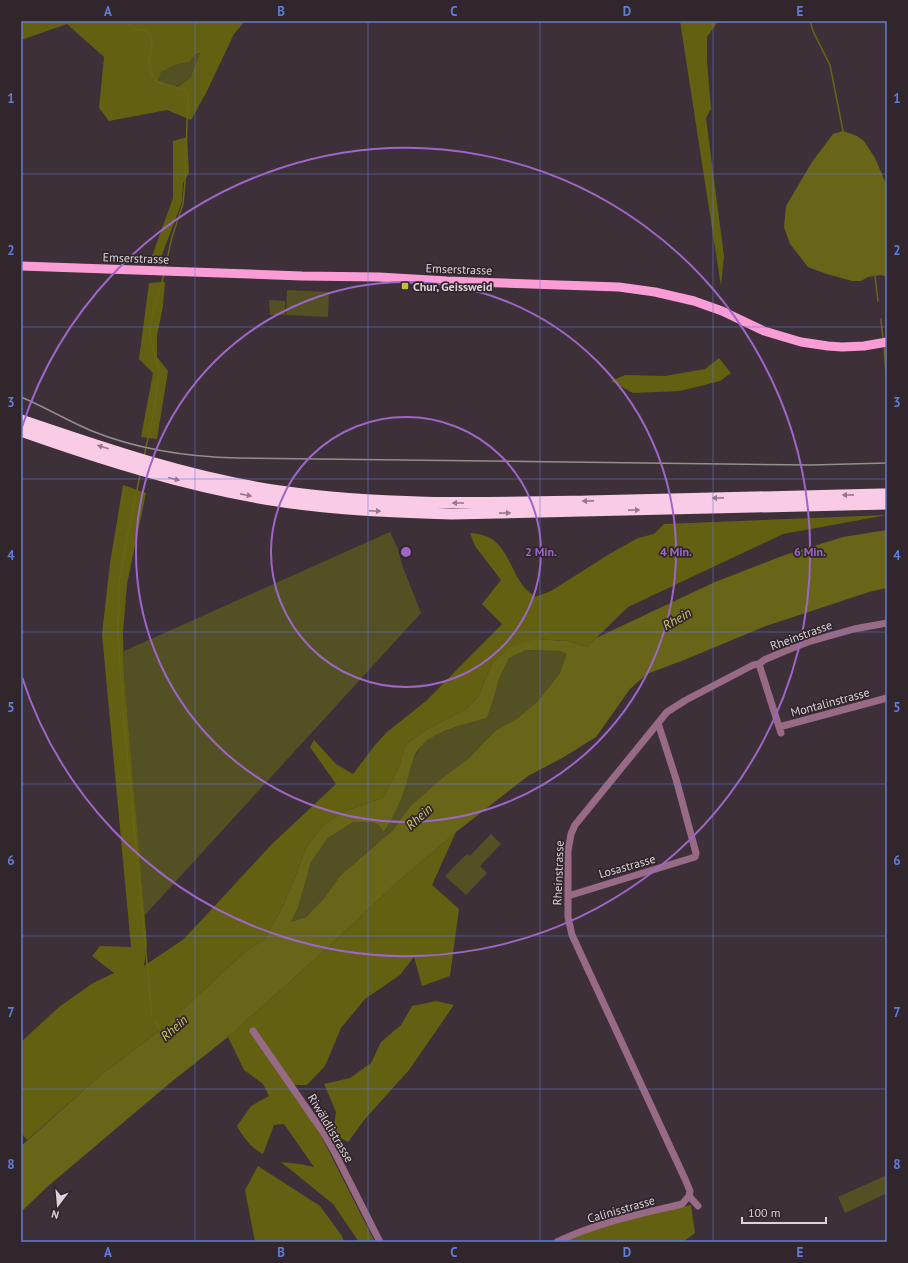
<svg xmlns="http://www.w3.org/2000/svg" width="908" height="1263" viewBox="0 0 908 1263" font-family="'PT Sans',sans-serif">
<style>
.green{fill:#535123}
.forest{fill:#636011;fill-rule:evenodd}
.water{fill:#686518;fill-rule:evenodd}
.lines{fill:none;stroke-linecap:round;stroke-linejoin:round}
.stream{stroke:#686518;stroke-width:1.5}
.minor{stroke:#986a86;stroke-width:7}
.major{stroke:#fa9cd6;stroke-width:9}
.highway{stroke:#f9cbe6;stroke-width:11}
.rail{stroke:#978c92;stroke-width:1.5}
.oneway{fill:#96788a}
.grid{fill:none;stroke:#607dd8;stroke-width:1;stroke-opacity:0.55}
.ring{fill:none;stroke:#9d66c7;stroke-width:2}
.poi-dot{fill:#c2bd3f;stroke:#32262d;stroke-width:1.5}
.labels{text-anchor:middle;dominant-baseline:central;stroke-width:3.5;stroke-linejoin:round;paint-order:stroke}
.street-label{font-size:12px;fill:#dbd3d7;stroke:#32262d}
.poi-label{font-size:12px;font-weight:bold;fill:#dbd3d7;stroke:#32262d;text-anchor:start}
.water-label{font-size:13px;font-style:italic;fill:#ccc862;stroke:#32262d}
.centre{fill:#9d66c7;stroke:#32262d;stroke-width:2}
.ring-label{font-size:12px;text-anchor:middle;font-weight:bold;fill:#9d66c7;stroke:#32262d;stroke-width:3.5;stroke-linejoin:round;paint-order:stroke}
.neatline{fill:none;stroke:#607dd8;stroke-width:1.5}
.grid-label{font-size:13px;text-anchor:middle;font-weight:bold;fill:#607dd8}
</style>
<rect width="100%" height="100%" fill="#3d3038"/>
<path class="green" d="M200,53l-10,25 -15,10 -17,-8 2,-8 15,-7 15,-3 6,-8z
M287,290l42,2 -1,25 -42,-2z
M269,300l16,1v14h-15z
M390,532l8,17 4,16 19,48 -277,303 -20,-242v-23z
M526,650l34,1 8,3 -8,19 -22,28 -20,17 -23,13 -26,27 -28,21 -14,13 -34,38 -53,46 -15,21 -19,20 -15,5 7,-14 13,-46 17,-24 25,-16h18l8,3 6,7 22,-51 4,-17 10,-19 13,-10 32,-12 21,-5 6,-17 6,-22 10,-21z
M491,834l10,10 -21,22 7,7 -21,22 -21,-19 22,-22 3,2z
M887,1175v18l-42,20 -7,-16z"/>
<path class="forest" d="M21,21h224l-11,13 -28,59 -15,27 -24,-10 -58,11 -10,-13 5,-51 -37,-33 -46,16zM200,53l-10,25 -14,10 -18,-8 3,-8 14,-7 15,-3 6,-8z
M680,21h50l-13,2 -10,14v24l4,48 -5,9 18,138 -3,30z
M187,137l2,36 -6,10 -1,19 -22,58 -8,-4 21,-58v-57z
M165,282l-2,24 -6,30v21l11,14 -11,68 -16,-2 12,-64 -14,-14 10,-76z
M719,358l12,15 -11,8 -40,10 -47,2 -22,-12 14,-6 40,1 40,-7z
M123,485l23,8 -19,91 -4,48 1,42 23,270 -3,22 40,-27 88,-95 64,-60 -26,-37 4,-7 22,24 17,10 22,-29 12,-13 39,-31 76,-77 -20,-20 19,-24 -26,-34 -5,-13c36,2 36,29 53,53 3,4 8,7 12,11l16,-6 60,-38 27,-15 16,-4 10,-10 223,-9 -104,19 -155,73 -41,40 -20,-6 -31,-2 -43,23 -15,35 -12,12 -40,21 -20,14 -8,25 -15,29 -38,13 -23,15 -16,22 -11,29 -12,29 -19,34 -18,11 -83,77 -62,47 -74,65 -6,-7v-91l38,-35 34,-24 21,-10 -22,-17 8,-10 31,1 -29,-313 8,-71z
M456,832l-24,53 27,24 -9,67 -28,10 -8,-29 -14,18 -35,24 -24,29 -16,38 -18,19h-16l27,45 57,112h-16l-26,-38 -52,-42 19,2 14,3 -30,-43 -10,1 -11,29c-11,-5 -20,-17 -26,-28l14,-20 18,-10 -6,-12 -19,-14 -16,-33 96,-86 69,-65z
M436,1001l18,4 -45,65 -44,49 -17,23 -15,-8 3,-22 -12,-28 26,-6 21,-15 10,-21 20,-17 11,-19z
M258,1166l62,40 22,30 2,6h-89l-10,-52z
M691,1205l4,28 -12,9h-124l7,-5 79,-22z"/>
<path class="water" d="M843,131l14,5 7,5 11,17 12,28v91l-6,-2 -13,2 -7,4h-9l-25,-7 -19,-7 -18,-23 -6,-17 2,-21 26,-44 21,-28z
M887,530v58l-18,4 -103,34 -82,34 -37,14 -17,15 -34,48 -32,20 -36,19 -72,56 -63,54 -69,65 -96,86 -58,46 -123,104 -26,25v-66l80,-71 62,-47 83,-77 18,-11 19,-34 12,-29 11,-29 16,-22 23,-15 38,-13 15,-29 8,-25 20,-14 40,-21 12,-12 15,-35 16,-15 27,-8 31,2 20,6 9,-9 119,-56 70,-27 58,-18zM526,650l34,1 7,3 -7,19 -22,28 -20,17 -23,13 -26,27 -28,21 -31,28 -17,23 -53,46 -15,21 -19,20 -15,5 7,-14 13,-46 17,-24 25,-16h18l8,3 5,7c10,-16 18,-33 23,-51 4,-12 5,-26 15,-36 13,-14 46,-22 65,-27l6,-17 6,-22 10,-21z"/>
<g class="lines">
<path class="stream" d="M126,21l8,8 13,2 3,3 2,9v7l-3,8 2,16 7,8 27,8 3,5 -3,87 -2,22 -11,33 -7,31
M810,21l3,10 17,34 13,66
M875,276l3,25
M881,319l2,20
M884,346l3,41
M144,456l10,-45 5,-40c-1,-12 -7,-22 -9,-33 -3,-18 10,-46 14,-64
M140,475l-15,73 -6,34 -1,52 5,77 29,305
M155,1021l6,10"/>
<path class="minor" d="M759,664l22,69
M779,727l108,-29
M568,896l127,-39 1,-4 -20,-74 -18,-56
M253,1031l70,101 12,21 45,89
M698,1206l-9,-10 1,-5 -5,-12 -113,-244 -4,-18v-66l3,-17 4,-9 92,-113 19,-12 44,-23 23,-12 6,-1 5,-4 21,-9 23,-9 46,-13 33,-6
M557,1242c39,-19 83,-28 125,-38l7,-8"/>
<path class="major" d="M21,266l281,10 77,1 68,4 172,6 36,5 39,9 28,10 42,20 37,11 27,4 14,1 22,-1 23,-4"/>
<path class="highway" d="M21,420c85,29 170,58 259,71 102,15 205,12 308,10 99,-2 199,-5 299,-7
M21,431c82,29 165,55 250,69 60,10 121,12 181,14l435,-10"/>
<path class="rail" d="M21,397c24,10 47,24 71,34 47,19 97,26 146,27l573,7 76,-2"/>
</g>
<defs><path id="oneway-solid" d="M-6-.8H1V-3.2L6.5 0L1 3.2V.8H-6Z"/></defs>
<g class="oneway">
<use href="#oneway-solid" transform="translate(103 447) rotate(-162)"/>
<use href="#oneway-solid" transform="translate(174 479) rotate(14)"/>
<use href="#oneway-solid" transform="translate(246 495) rotate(11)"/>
<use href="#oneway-solid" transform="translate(848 495) rotate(179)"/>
<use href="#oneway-solid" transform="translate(718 498) rotate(179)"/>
<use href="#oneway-solid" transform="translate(588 501) rotate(179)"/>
<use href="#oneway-solid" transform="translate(458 503) rotate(180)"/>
<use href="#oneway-solid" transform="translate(634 510) rotate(-1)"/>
<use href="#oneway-solid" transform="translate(375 511) rotate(3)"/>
<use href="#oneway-solid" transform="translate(505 513) rotate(-1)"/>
</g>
<path class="grid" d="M195,21v1221M368,21v1221M540,21v1221M713,21v1221M21,174h866M21,327h866M21,479h866M21,632h866M21,784h866M21,936h866M21,1089h866"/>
<g class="ring">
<circle cx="406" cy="552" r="135"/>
<circle cx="406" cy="552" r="270"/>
<path d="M22 427A404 404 0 1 1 22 677"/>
</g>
<rect class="poi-dot" x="401" y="282" width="8" height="8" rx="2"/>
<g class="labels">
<g class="street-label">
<text transform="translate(136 258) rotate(2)">Emserstrasse</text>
<text transform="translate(459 269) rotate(2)">Emserstrasse</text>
<text transform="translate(801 635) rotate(-20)">Rheinstrasse</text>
<text transform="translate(830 702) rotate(-15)">Montalinstrasse</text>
<text transform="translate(627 866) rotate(-16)">Losastrasse</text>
<text transform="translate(558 873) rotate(-88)">Rheinstrasse</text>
<text transform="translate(331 1128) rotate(59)">Riwäldlistrasse</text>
<text transform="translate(621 1209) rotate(-16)">Calinisstrasse</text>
</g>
<g class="poi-label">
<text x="413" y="286">Chur, Geissweid</text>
</g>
<g class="water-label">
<text transform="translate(677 619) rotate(-30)">Rhein</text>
<text transform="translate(419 817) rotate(-42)">Rhein</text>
<text transform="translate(174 1028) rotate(-41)">Rhein</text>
</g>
</g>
<circle cx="406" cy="552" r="6" class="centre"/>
<g class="ring-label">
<text x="541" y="556">2 Min.</text>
<text x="676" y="556">4 Min.</text>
<text x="810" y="556">6 Min.</text>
</g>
<rect width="908" height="1263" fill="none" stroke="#32262d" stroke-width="44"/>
<g transform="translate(58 1205) rotate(196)" stroke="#32262d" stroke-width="3" paint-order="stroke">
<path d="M0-3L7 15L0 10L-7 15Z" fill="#dbd3d7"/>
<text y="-6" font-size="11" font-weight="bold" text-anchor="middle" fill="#dbd3d7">N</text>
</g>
<path d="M742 1217v6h84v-6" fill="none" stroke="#dbd3d7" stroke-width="2"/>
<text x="748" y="1217" font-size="12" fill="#dbd3d7" stroke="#32262d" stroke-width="3" paint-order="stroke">100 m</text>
<rect x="22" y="22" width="864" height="1219" class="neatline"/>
<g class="grid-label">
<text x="108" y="16">A</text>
<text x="281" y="16">B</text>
<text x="454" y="16">C</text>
<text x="627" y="16">D</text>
<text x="800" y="16">E</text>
<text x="11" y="103">1</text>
<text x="897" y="103">1</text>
<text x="11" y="255">2</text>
<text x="897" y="255">2</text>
<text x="11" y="407">3</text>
<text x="897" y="407">3</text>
<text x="11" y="560">4</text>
<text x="897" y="560">4</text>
<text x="11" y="712">5</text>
<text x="897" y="712">5</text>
<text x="11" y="865">6</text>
<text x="897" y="865">6</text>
<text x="11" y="1017">7</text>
<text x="897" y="1017">7</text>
<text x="11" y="1169">8</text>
<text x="897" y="1169">8</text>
<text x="108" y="1257">A</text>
<text x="281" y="1257">B</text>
<text x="454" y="1257">C</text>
<text x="627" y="1257">D</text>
<text x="800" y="1257">E</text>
</g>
</svg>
